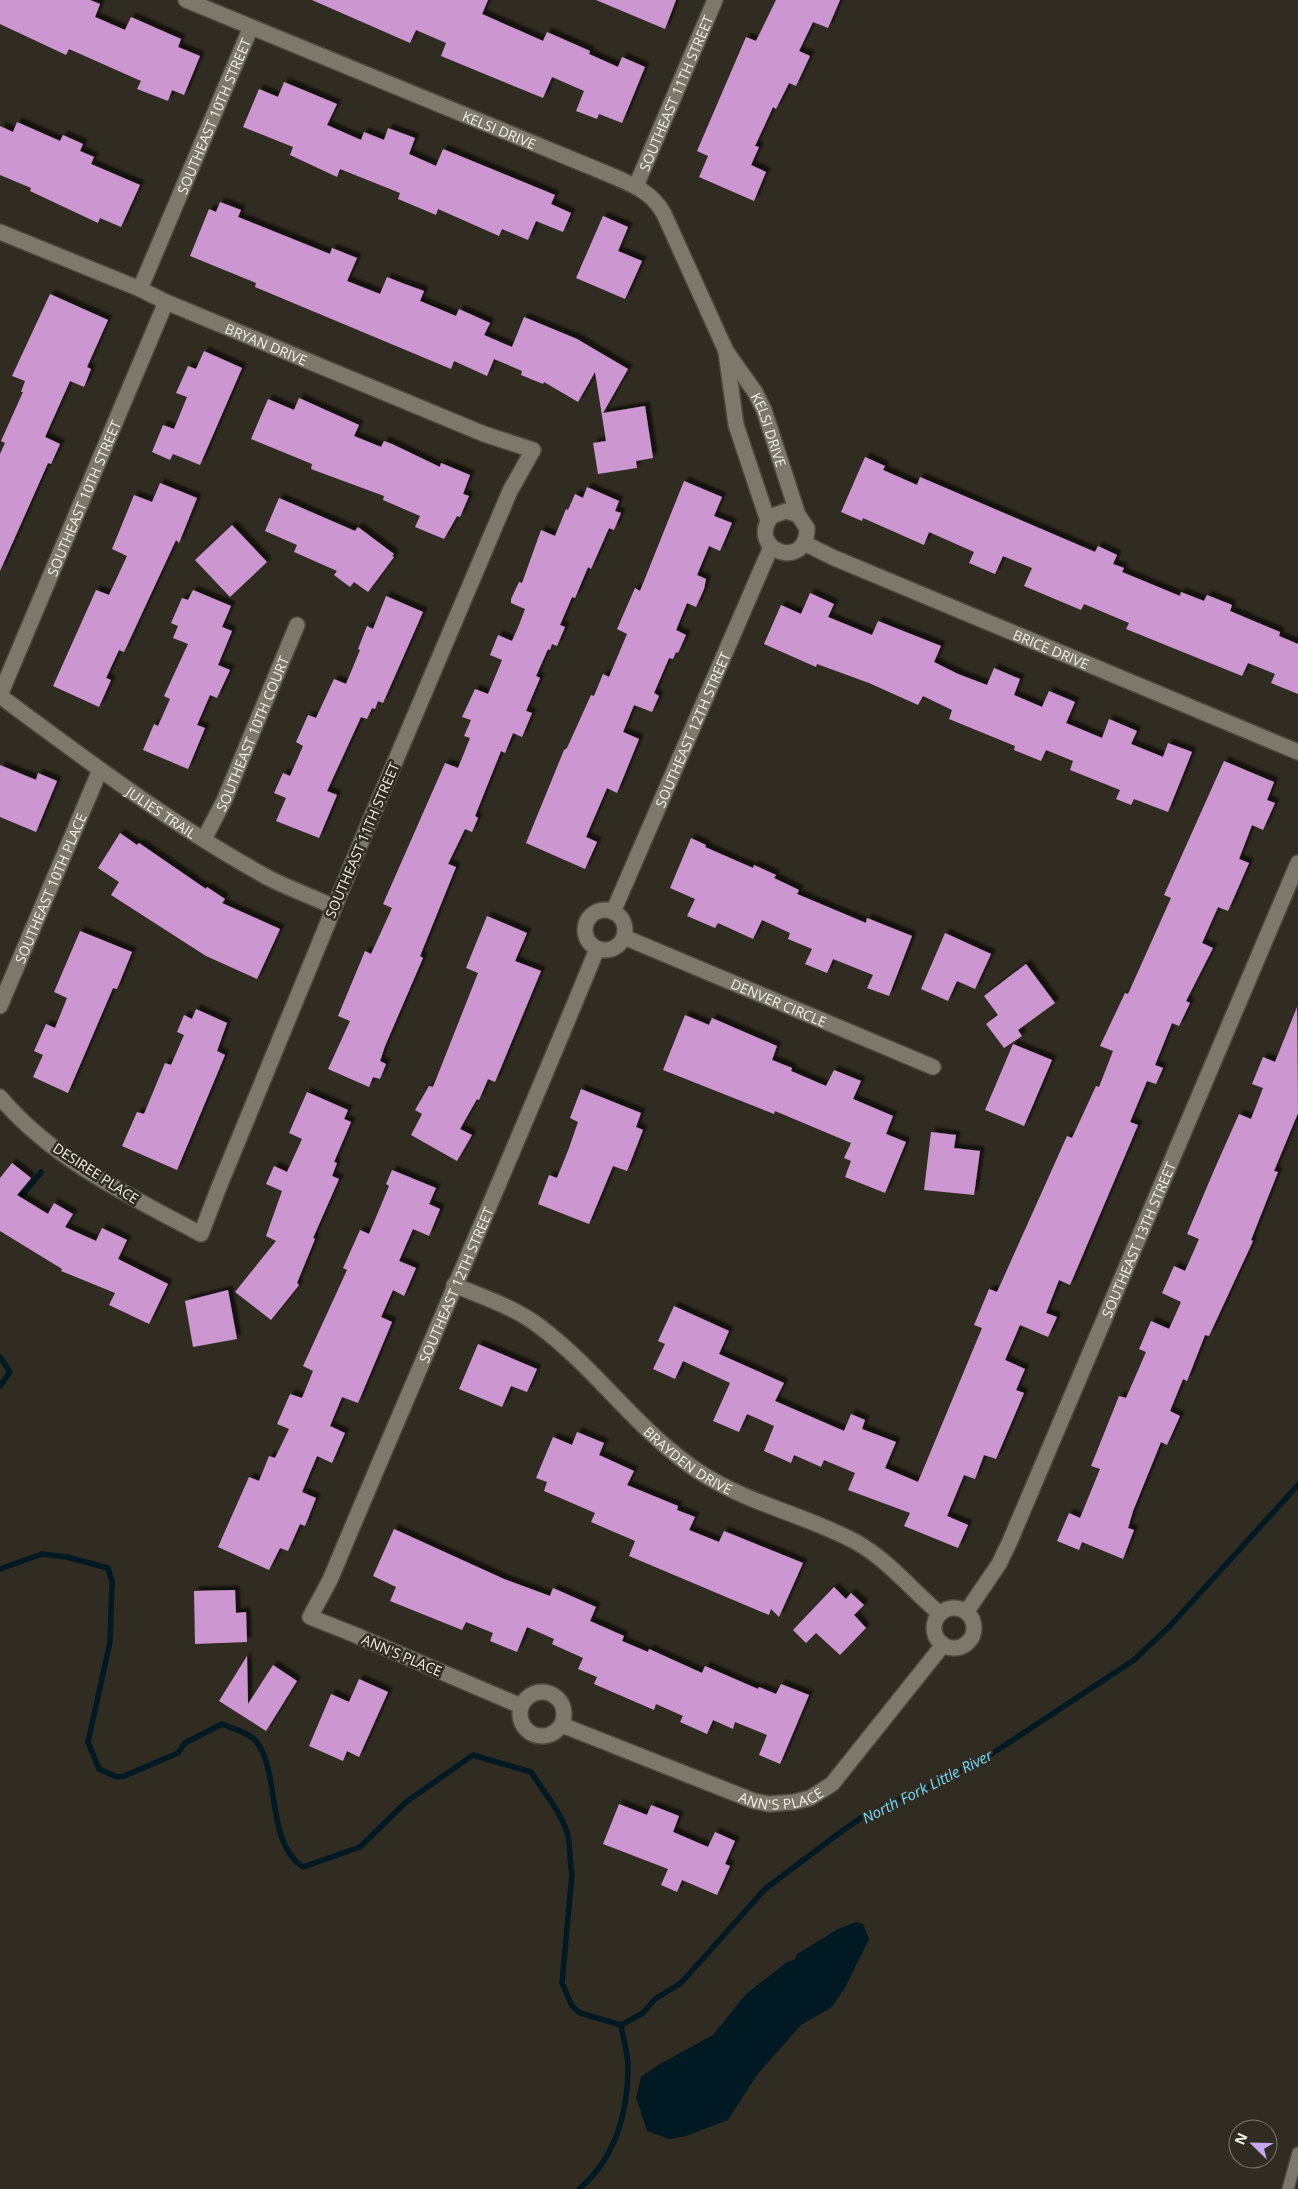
<svg xmlns="http://www.w3.org/2000/svg" width="1298" height="2189" viewBox="0 0 1298 2189" font-family="'Open Sans',sans-serif">
<style>
.water{fill:#001922}
.lines{fill:none;stroke-linecap:round;stroke-linejoin:round}
.stream{stroke:#001922;stroke-width:5.5}
.building{fill:#cc96d0;filter:url(#shadow)}
.lane-casing{stroke:#4d493f;stroke-width:14}
.street-casing{stroke:#4d493f;stroke-width:18}
.lane{stroke:#7d786b;stroke-width:11}
.street{stroke:#7d786b;stroke-width:15}
.labels{text-anchor:middle;dominant-baseline:central;stroke-width:5;stroke-linejoin:round;paint-order:stroke}
.street-label{font-size:14px;fill:#f2efe8;stroke:#312c21}
.water-label{font-size:15px;font-style:italic;fill:#75d9fb;stroke:#312c21}
</style>
<defs>
<filter id="shadow"><feDropShadow dx="4.5" dy="-4.5" stdDeviation="1" flood-color="#0009"/></filter>
</defs>
<rect width="100%" height="100%" fill="#312c21"/>
<path class="water" d="M856,1922l7,2 6,15 -23,47 -14,21 -31,18 -44,50 -29,45 -42,16 -17,3 -22,-8 -11,-33 5,-21 17,-12 55,-30 33,-41 40,-31 9,-4 2,-5 41,-25z"/>
<g class="lines">
<path class="stream" d="M17,1202l24,-30
M0,1357l10,15 -10,14
M0,1569l42,-15 25,3 41,11 4,14 -2,60 -22,100 11,27 18,8 7,-1 54,-23 7,-10 37,-19c9,4 28,9 34,17 25,32 9,101 47,126l57,-20 46,-45 67,-47 58,17c12,19 29,39 36,60 4,14 2,28 5,42l-10,109 10,23 8,7 41,12
M621,2025l22,-12 12,-14 26,-16 84,-94 73,-55 27,-19 86,-39 39,-21 144,-95 36,-34 128,-141
M579,2189c36,-30 49,-76 49,-122 0,-14 -5,-29 -7,-42"/>
</g>
<path class="building" d="M0,0h90l10,4 -5,13 30,13 6,-13 50,22 -3,8 22,9 -16,39 -12,-5 -4,11 -31,-12 4,-8 -72,-32 -3,6 -66,-31z
M312,0h176l-6,14 61,27 4,-9 43,19 -1,3 29,13 4,-10 23,10 -23,56 -23,-9 -2,5 -21,-8 8,-20 -32,-14 -9,21 -102,-42 5,-13 -30,-13 -6,13z
M596,0h80l-11,29z
M776,0h64l-12,28 -15,-6 -14,29 11,5 -14,30 -7,-3 -13,26 -3,-2 -18,39 4,1 -8,18 15,7 -12,29 -55,-24 9,-21 -11,-5 49,-114 10,4z
M284,82l53,22 -10,21 34,15 3,-8 20,8 4,-12 27,10 -6,16 27,12 7,-17 112,46 -4,9 20,9 -8,19 -27,-11 -8,19 -26,-11 -3,7 -61,-27 -2,6 -38,-16 2,-6 -60,-24 -3,8 -47,-22 3,-8 -50,-20 16,-38 19,8z
M17,122l43,19 3,-6 20,9 -3,7 14,6 -3,7 49,21 -19,42 -21,-9 -2,5 -68,-32 1,-3 -31,-13v-49l13,6z
M220,202l21,8 -3,7 92,37 2,-6 25,10 -10,23 33,13 7,-17 15,6 22,8 -4,10 36,15 3,-7 31,14 -6,12 28,12 12,-30 53,22 51,30 -25,44 42,-7 8,52 -17,3 1,7 -39,6 -5,-31 13,-2 -11,-69 -17,30 -34,-20 -1,2 -22,-9 1,-4 -28,-12 -7,17 -33,-15 -3,8 -196,-82 1,-4 -66,-27 19,-47 7,3z
M603,216l25,11 -10,24 24,10 -17,38 -49,-21z
M50,294l58,26 -21,47 4,2 -7,18 -14,-6 -25,56 15,7 -9,20 -3,-1 -48,108v-117l5,-11 -4,-2 22,-49h-2l4,-11 -13,-5z
M204,351l38,17 -42,97 -27,-11 -3,6 -18,-8 11,-27 11,4 13,-32 -11,-4 12,-27 8,3z
M299,398l60,27 -5,11 27,11 3,-6 8,3 48,23 1,-4 29,12 -7,19 6,2 -9,21 -3,-1 -13,23 -29,-12 5,-11 -37,-16 1,-4 -73,-27 1,-5 -61,-25 17,-40 26,11z
M865,457l20,9 -2,4 34,15 3,-8 175,75 3,-6 19,9 -4,9 11,4 -2,4 58,24 1,-4 23,9 3,-6 25,10 -2,6 50,21 -1,4 19,8v50l-27,-11 4,-9 -27,-11 -6,13 -116,-47 3,-6 -45,-19 -3,6 -57,-24 8,-18 -29,-12 -8,18 -26,-11 5,-11 -45,-20 -5,13 -61,-27 -1,3 -21,-9z
M684,481l38,16 -8,19 18,7 -12,28 -11,-5 -12,29 9,4 -2,10 -8,18 -9,-4 -11,27 10,5 -8,18 -2,-1 -3,7 -4,-1 -15,35 5,3 -7,16 -18,-7 -11,27 16,7 -22,54 -10,-5 -21,49 11,5 -12,27 -59,-26 38,-93 3,-2 24,-53 3,1 9,-22 6,3 18,-43 -10,-5 18,-41 5,3z
M160,483l37,15 -18,45 -3,-3 -52,112 -5,-2 -13,28 5,2 -12,27 -46,-21 43,-96 13,5 18,-39 -15,-7 22,-54 18,7z
M587,487l32,14 -4,10 6,2 -7,17 -5,-2 -18,41 -3,-2 -13,31 -3,-1 -12,28 5,2 -8,19 -5,-2 -2,6 -2,-1 -12,27 4,2 -14,33 6,2 -10,24 -9,-4 -8,20 -4,-2 -26,65 3,2 -6,14 -7,-3 -17,35 8,3 -36,89 3,2 -38,88 -5,15 6,3 -6,15 -7,-2 -4,10 -41,-18 22,-48 -12,-5 27,-65 6,3 21,-46 -9,-4 62,-141 13,5 12,-30 -6,-2 7,-16 -9,-3 13,-28 13,5 14,-34 -12,-5 8,-20 14,6 7,-16 6,-16 -14,-6v-4l8,-17 3,1 19,-53 14,6 11,-27 2,1 7,-16 8,4z
M279,498l76,33 3,-4 36,27 -2,2 2,1 -26,35 -14,-10 -4,5 -16,-12 3,-4 -43,-19 3,-7 -32,-14z
M232,525l35,37 -37,35 -35,-37z
M193,590l38,16 -9,21 10,4 -14,34 12,5 -13,28 -7,-3 -13,30 8,3 -17,41 -45,-19 11,-26 4,2 12,-27 -6,-3 24,-52 -15,-6 5,-12 -7,-3 11,-25 6,2z
M810,593l24,11 -6,13 44,18 6,-14 63,25 -7,16 24,12 29,11 7,-17 26,11 -6,16 28,12 7,-16 26,11 -9,21 36,15 7,-19 28,12 -6,13 32,13 5,-14 24,9 -24,60 -34,-13 -3,6 -15,-6 4,-9 -50,-20 3,-9 -27,-11 -5,11 -27,-11 1,-4 -66,-27 3,-9 -29,-14 -5,9 -49,-22 -52,-19 -1,3 -52,-23 17,-39 20,9z
M386,596l37,16 -40,91 -5,-2 -3,8 -3,-1 -5,11 -6,-2 -34,74 10,4 -18,43 -43,-17 10,-23 -12,-5 9,-20 7,3 13,-30 -7,-4 12,-27 8,3 18,-39 12,5 14,-34 -2,-1 9,-23 6,3z
M1224,761l50,21 -7,18 8,3 -12,27 -11,-5 -13,34 10,4 -21,48 -10,-4 -16,36 11,5 -27,53 4,2 -11,23 -7,-3 -17,42 8,3 -7,16 -9,-3 -17,41 8,3 -68,160 -11,-5 -13,33 11,4 -9,20 -28,-12 -15,35 20,9 -9,21 8,3 -28,66 -12,-4 -9,24 -11,-4 -17,41 21,9 -10,23 -54,-22 6,-13 -62,-23 7,-17 -31,-13 -3,7 -27,-12 -3,8 -27,-12 10,-25 -27,-12 -8,18 -26,-11 17,-38 -47,-22 -8,18 -22,-10 12,-25 -7,-3 16,-35 55,25 -10,23 65,29 -9,18 69,30 7,-17 14,6 -3,9 34,13 -11,26 33,14 64,-154 -8,-3 15,-36 8,3 70,-156 5,2 24,-52 3,1 14,-36 -13,-5 25,-53 3,1 43,-96 -7,-3z
M0,765l36,15 2,-7 19,8 -21,51 -36,-15z
M120,833l17,12 2,-2 67,46 1,-2 18,12 -3,4 58,26 -23,50 -51,-23 -95,-61 8,-13 -21,-14z
M691,838l15,7 -1,2 48,21 1,-3 22,10 -2,3 25,12 -2,4 69,29 1,-5 45,18 -23,60 -22,-8 6,-13 -40,-16 -6,14 -22,-9 7,-15 -24,-10 2,-6 -28,-13 -9,19 -35,-16 -3,5 -28,-12 8,-17 -25,-11z
M487,916l40,17 -12,28 26,10 -46,111 -7,-3 -9,21 -2,-1 -17,30 12,6 -15,26 -46,-26 11,-21 -7,-4 14,-24 4,1 45,-114 -12,-5z
M80,931l52,21 -15,37 -4,-1 -45,105 -35,-16 10,-22 -9,-4 12,-27 9,4 12,-30 -13,-6z
M945,933l46,21 -16,35 -18,-8 -9,20 -27,-12z
M1026,964l29,39 -37,27 4,6 -18,12 -18,-24 12,-9 -14,-19z
M1297,1007l1,106 -24,58 4,1 -27,68 2,1 -44,95 -4,-1 -18,46 -4,-2 -13,32 10,5 -13,29 -6,-3 -28,69 -5,17 6,2 -11,29 -41,-17 -3,8 -22,-9 12,-28 11,5 20,-49 -9,-3 28,-70 7,2 20,-46 -7,-3 12,-28 18,8 12,-27 -19,-9 12,-27 11,5 14,-32 -12,-5 28,-66 24,-54 12,5 12,-31 -11,-4 11,-27 12,5z
M196,1009l31,14 -10,28 8,4 -48,115 -55,-24 15,-34 7,2 21,-51 6,2 13,-30 -7,-3 7,-17 8,4z
M685,1015l24,10 3,-7 65,28 -5,14 20,8 -1,3 35,15 8,-16 27,11 -8,18 40,17 -7,18 20,8 -21,51 -40,-16 6,-16 -7,-3 7,-15 -76,-32 -1,3 -111,-44z
M1013,1044l39,16 -28,66 -39,-16z
M581,1089l60,24 -5,14 7,3 -16,41 -14,-5 -24,58 -51,-20 11,-29 8,3 12,-30 9,-26 -8,-4z
M307,1092l41,18 -4,9 7,3 -17,40 3,1 -5,13 7,3 -26,59 2,1 -18,44 2,2 -28,35 -36,-28 41,-51 -10,-5 16,-45 -16,-7 8,-18 13,6 15,-33 -13,-6z
M931,1132l25,3 -2,13 26,3 -6,44 -50,-5z
M12,1163l19,15 -14,17 31,19 6,-11 19,11 -8,13 31,14 6,-13 25,12 -9,19 50,25 -19,40 -40,-19 6,-12 -54,-22 1,-2 -62,-38v-53z
M392,1170l44,18 -7,16 11,5 -11,27 -16,-7 -14,32 17,7 -12,28 -11,-6 -12,27 11,5 -34,81 -16,-6 -12,29 15,7 -13,30 -15,-7 -15,36 14,6 -11,28 -5,-2 -12,27 -8,-3 -11,22 -51,-23 31,-70 10,4 10,-25 6,2 14,-29 -12,-5 13,-30 12,4 11,-27 -10,-5 44,-96 -4,-2 17,-38 9,4 20,-48 -3,-2z
M228,1290l9,49 -44,8 -8,-46z
M478,1344l59,25 -10,23 -16,-6 -9,21 -43,-18z
M577,1432l27,11 -5,12 35,16 -7,14 51,21 -1,4 18,7 -6,13 30,12 5,-11 79,32 -24,54 -8,-8 -2,6 -140,-59 6,-15 -44,-19 4,-9 -51,-22 3,-9 -11,-4 17,-41 19,8z
M394,1529l110,50 46,17 3,-8 43,19 -6,14 34,15 -2,5 26,11 1,-3 53,24 3,-7 53,23 1,-2 17,7 5,-10 28,11 -29,69 -21,-9 8,-20 -32,-13 -2,7 -20,-9 -6,14 -27,-12 3,-6 -27,-12 -2,6 -60,-26 3,-7 -19,-8 5,-11 -31,-14 2,-5 -27,-12 -10,25 -27,-11 3,-8 -27,-11 -4,8 -72,-29 6,-14 -23,-11z
M834,1587l12,12 5,-6 13,12 -10,10 12,13 -26,27 -24,-22 -10,10 -13,-13z
M235,1590l1,23 10,-1 1,30 -52,2 -1,-53z
M247,1656l1,48 25,-39 24,16 -31,50 -47,-30z
M359,1679l29,13 -29,65 -12,-6 -4,10 -34,-15 22,-52 18,8z
M619,1804l28,11 4,-10 28,11 -6,16 35,15 7,-15 20,9 -10,23 5,2 -13,29 -35,-15 -5,12 -16,-7 7,-16 -65,-25z"/>
<g class="lines">
<g class="lane-casing">
<path id="lane" d="M1288,2189l10,-36"/>
</g>
<g class="street-casing">
<g id="street">
<path id="s1" d="M186,0l422,174c23,10 44,17 56,40l62,137 29,41 9,18 34,105 9,13c0,45 -62,21 -35,-12l14,-5 12,4"/>
<path id="s2" d="M636,186l79,-186"/>
<path id="s3" d="M0,232l140,57 26,13 318,132 49,16 -23,41 -146,344 -145,352 -18,47c-70,-37 -149,-75 -201,-137"/>
<path id="s4" d="M140,289l111,-262"/>
<path d="M726,352l10,73 32,96"/>
<path id="s5" d="M804,543l28,14 466,195"/>
<path id="s6" d="M0,695l166,-393"/>
<path id="s7" d="M0,696c85,63 171,128 265,180 22,12 46,20 69,31"/>
<path id="s8" d="M204,839l20,-38 73,-176"/>
<circle cx="605" cy="930" r="20"/>
<path id="s9" d="M613,912l158,-365"/>
<path id="s10" d="M624,937l309,130"/>
<path id="s11" d="M0,1006l100,-236"/>
<path id="s12" d="M454,1285c29,12 60,22 85,41 59,44 100,107 162,147 48,31 105,42 155,69 32,18 56,48 83,71"/>
<circle cx="954" cy="1628" r="20"/>
<path id="s13" d="M967,1611l32,-47 11,-23 288,-678"/>
<circle cx="542" cy="1714" r="22"/>
<path id="s14" d="M521,1706l-168,-72 -43,-17 20,-37c88,-211 181,-420 267,-631"/>
<path id="s15" d="M562,1725l192,76 15,3 25,-2 16,-4 22,-14 111,-139"/>
</g>
</g>
<use href="#lane" class="lane"/>
<use href="#street" class="street"/>
</g>
<g class="labels">
<g class="street-label">
<text stroke="none"><textPath href="#s2" startOffset="101">SOUTHEAST 11TH STREET</textPath></text>
<text stroke="none"><textPath href="#s4" startOffset="188">SOUTHEAST 10TH STREET</textPath></text>
<text stroke="none"><textPath href="#s1" startOffset="339">KELSI DRIVE</textPath></text>
<text stroke="none"><textPath href="#s3" startOffset="289">BRYAN DRIVE</textPath></text>
<text stroke="none"><textPath href="#s1" startOffset="768">KELSI DRIVE</textPath></text>
<text stroke="none"><textPath href="#s6" startOffset="214">SOUTHEAST 10TH STREET</textPath></text>
<text stroke="none"><textPath href="#s5" startOffset="269">BRICE DRIVE</textPath></text>
<text stroke="none"><textPath href="#s9" startOffset="199">SOUTHEAST 12TH STREET</textPath></text>
<text stroke="none"><textPath href="#s8" startOffset="116">SOUTHEAST 10TH COURT</textPath></text>
<text stroke="none"><textPath href="#s7" startOffset="199">JULIES TRAIL</textPath></text>
<text transform="translate(362 840) rotate(-67)">SOUTHEAST 11TH STREET</text>
<text stroke="none"><textPath href="#s11" startOffset="128">SOUTHEAST 10TH PLACE</textPath></text>
<text stroke="none"><textPath href="#s10" startOffset="168">DENVER CIRCLE</textPath></text>
<text transform="translate(96 1173) rotate(33)">DESIREE PLACE</text>
<text stroke="none"><textPath href="#s13" startOffset="410">SOUTHEAST 13TH STREET</textPath></text>
<text stroke="none"><textPath href="#s14" startOffset="592">SOUTHEAST 12TH STREET</textPath></text>
<text stroke="none"><textPath href="#s12" startOffset="296">BRAYDEN DRIVE</textPath></text>
<text transform="translate(402 1655) rotate(23)">ANN'S PLACE</text>
<text stroke="none"><textPath href="#s15" startOffset="234">ANN'S PLACE</textPath></text>
</g>
<g class="water-label">
<text transform="translate(927 1786) rotate(-27)">North Fork Little River</text>
</g>
</g>
<g transform="translate(1253 2144) rotate(293)"><circle r="24" fill="#312c21" stroke="#7e7a71"/>
<path d="M0-4L9 19L0 12L-9 19Z" fill="#c4a7f1"/>
<text y="-8" font-size="14" font-weight="bold" text-anchor="middle" fill="#f2efe8">N</text>
</g>
</svg>
